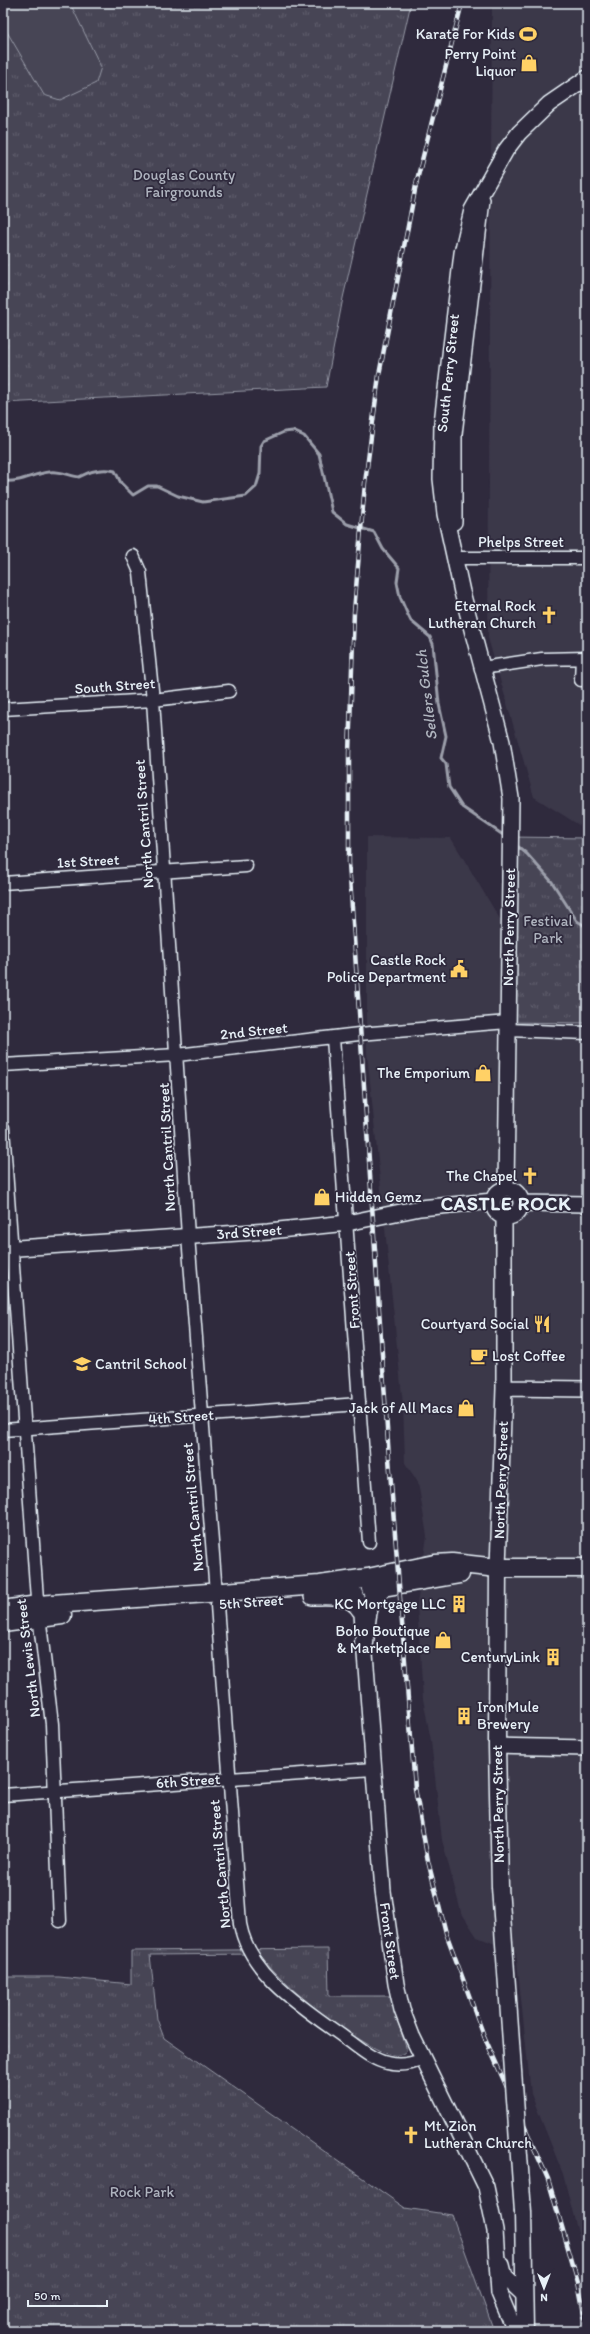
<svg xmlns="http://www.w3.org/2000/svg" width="590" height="2334" viewBox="0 0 590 2334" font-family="Itim,sans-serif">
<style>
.built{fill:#3b3749}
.park{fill:url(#park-tufts);stroke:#979aa6}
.pitch{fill:#464455;stroke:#979aa6}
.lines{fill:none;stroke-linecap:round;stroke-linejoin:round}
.stream{stroke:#9c9fab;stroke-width:3}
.minor-casing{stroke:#e8f1f8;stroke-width:15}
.tertiary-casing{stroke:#e8f1f8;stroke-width:18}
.secondary-casing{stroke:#e8f1f8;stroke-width:19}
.primary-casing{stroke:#e8f1f8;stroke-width:21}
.minor{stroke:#2f2a3d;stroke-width:12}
.tertiary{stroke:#2f2a3d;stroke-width:15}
.secondary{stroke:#2f2a3d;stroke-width:16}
.primary{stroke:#2f2a3d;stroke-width:18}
.rail-casing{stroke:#e8f1f8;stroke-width:4.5}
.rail{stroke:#2f2a3d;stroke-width:3;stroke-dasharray:9;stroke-linecap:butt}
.secondary-bridge-casing{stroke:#e8f1f8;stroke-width:19;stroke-linecap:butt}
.secondary-bridge{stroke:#2f2a3d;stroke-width:16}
.labels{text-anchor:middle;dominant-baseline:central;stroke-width:3.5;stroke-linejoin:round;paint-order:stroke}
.poi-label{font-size:15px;fill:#e8f1f8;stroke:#2f2a3d;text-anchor:end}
.park-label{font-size:15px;fill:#afb4bf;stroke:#2f2a3d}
.street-label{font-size:15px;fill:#e8f1f8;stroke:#2f2a3d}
.water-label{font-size:16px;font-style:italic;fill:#afb4be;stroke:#2f2a3d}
.district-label{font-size:19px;font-weight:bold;letter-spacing:1px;fill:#e8f1f8;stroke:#2f2a3d}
</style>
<defs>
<pattern id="park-tufts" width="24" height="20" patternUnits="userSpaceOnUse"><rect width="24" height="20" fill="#464455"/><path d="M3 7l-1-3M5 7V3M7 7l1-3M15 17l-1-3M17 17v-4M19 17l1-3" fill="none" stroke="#615f6e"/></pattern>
</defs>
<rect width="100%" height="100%" fill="#2f2a3d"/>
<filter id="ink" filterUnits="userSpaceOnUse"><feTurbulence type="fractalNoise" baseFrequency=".025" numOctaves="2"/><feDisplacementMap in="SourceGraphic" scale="8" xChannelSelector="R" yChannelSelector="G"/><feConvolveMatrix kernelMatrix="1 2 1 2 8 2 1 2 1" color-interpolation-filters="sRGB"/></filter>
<g filter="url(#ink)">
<path class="built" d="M492,3h95v827l-53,-33 -46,-159z
M367,837l84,1 58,96 -3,89h81v1246l-24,-95 -32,-80 -15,-142 -39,-15 -16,-25 -19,-72 -11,-99 -8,-42 -6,-95 10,-68 -9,-54 -13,-19 -2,-58 -36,-352z"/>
<path class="park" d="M3,3h408l-68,295 -17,89 -323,16z
M510,837l77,1v185l-79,-1z
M328,1949l1,47h61l16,51v4c-4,4 -8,5 -14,4 -23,-4 -88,-54 -106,-72 -10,-9 -18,-19 -27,-29l-109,1 7,64 7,19 241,170 47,7 42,116h-491v-354h56l72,7v-33z"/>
<path class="pitch" d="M3,3h67l31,64 -5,16 -36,17 -16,-5 -41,-70z"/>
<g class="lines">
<path class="stream" d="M3,481c17,2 30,-7 46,-9 11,-2 20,4 30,5 11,-6 24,-9 36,-6l6,12 12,12 15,-9h9l21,10 25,6 43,-6 10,-9 4,-13 1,-28 3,-5 20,-9 9,-1 11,5 15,18 13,58 15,12 27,8 9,17 16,19 -2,14 3,15 7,16 4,8 19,16 3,7 6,60 7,32 -5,22 5,6 3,23 13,20 44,30
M515,844l12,10 25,28 25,39 10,6"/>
<g class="minor-casing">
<path id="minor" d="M133,556l7,16 13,128 35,536 28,357
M454,558h133
M482,668l60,-9 45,-1
M581,680l1,-22
M3,709l150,-9 76,-9
M3,883l243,-17
M508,1030l79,3
M333,1038l36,504
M3,1065l174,-10 182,-21 149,-12
M3,1128l34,471 15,125 8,197
M3,1430l356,-26
M217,1605l23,319c9,51 66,86 105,114 13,9 27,22 42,25 12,3 25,1 36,-4
M3,1795l370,-26"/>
</g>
<g class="tertiary-casing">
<path id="tertiary" d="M454,522v-88l28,-234
M506,1189l5,-391 -9,-56 -40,-150 -17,-78 -4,-35 1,-56 20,-170 10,-43 34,-60 13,-17 30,-29 38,-26
M493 1203a14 14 0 1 1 28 0a14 14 0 1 1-28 0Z
M521,1203l66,1
M3,1249l266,-18 78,-8 73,-15 73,-7
M504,1388l83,1
M498,1568l6,-180v-171
M331,1586h11l12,6 8,22 21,277 13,93 6,26 10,26 74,151 9,43 4,63 16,38
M312,1597c18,0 38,-3 48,14
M497,1746l90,2
M502,2265l3,12 19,18"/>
</g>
<g class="secondary-casing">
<path id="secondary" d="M498,1568l-1,178 3,141
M523,2212l2,119"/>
</g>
<g class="primary-casing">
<path id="primary" d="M371,1589l89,-15
M3,1610l35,-5 282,-20 48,-7 67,-14 17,-1 46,5h89
M3,1623l59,-8
M364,1643c3,-23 0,-40 19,-56"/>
</g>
<use href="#minor" class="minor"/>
<use href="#tertiary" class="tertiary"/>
<use href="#secondary" class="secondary"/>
<use href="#primary" class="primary"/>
<g class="rail-casing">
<path id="rail" d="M462,3l-45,177 -38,195 -14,108 -11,129 -5,141v110l40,595 26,330 13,73 18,72 38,103 64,143 30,103 9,47"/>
</g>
<use href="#rail" class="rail"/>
<g class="secondary-bridge-casing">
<path id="secondary-bridge" d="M500,1887l23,325"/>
</g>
<use href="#secondary-bridge" class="secondary-bridge"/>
</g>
</g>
<defs>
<g id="stadium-bare" transform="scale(1.38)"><path d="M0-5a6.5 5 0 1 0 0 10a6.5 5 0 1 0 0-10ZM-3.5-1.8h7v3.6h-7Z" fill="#ffd166" stroke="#2f2a3d" stroke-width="2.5" paint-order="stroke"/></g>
<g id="shop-bare" transform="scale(1.38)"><path d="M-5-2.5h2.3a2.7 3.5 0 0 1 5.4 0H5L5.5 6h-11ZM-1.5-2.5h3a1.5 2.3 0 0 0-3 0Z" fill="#ffd166" stroke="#2f2a3d" stroke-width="2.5" paint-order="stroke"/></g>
<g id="church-bare" transform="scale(1.38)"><path d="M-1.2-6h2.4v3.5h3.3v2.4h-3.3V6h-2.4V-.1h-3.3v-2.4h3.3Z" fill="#ffd166" stroke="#2f2a3d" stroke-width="2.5" paint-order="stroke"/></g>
<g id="civic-bare" transform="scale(1.38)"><path d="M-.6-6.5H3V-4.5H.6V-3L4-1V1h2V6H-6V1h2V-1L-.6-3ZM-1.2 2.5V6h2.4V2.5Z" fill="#ffd166" stroke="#2f2a3d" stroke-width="2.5" paint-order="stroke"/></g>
<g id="restaurant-bare" transform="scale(1.38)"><path d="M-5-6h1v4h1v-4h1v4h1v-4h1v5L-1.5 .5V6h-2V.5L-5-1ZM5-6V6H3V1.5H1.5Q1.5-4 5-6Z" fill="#ffd166" stroke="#2f2a3d" stroke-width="2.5" paint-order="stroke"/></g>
<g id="cafe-bare" transform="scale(1.38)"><path d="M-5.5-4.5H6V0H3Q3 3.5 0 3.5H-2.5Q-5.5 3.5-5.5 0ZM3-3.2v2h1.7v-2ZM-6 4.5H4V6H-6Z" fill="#ffd166" stroke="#2f2a3d" stroke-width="2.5" paint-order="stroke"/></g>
<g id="school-bare" transform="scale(1.38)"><path d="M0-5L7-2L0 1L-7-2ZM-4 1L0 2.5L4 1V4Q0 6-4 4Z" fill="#ffd166" stroke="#2f2a3d" stroke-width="2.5" paint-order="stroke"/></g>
<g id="building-bare" transform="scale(1.38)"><path d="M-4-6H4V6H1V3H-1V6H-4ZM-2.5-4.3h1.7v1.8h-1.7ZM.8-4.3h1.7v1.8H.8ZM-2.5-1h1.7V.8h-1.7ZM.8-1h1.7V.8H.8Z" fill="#ffd166" stroke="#2f2a3d" stroke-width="2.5" paint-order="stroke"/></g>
</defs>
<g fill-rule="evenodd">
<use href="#stadium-bare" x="528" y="34"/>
<use href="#shop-bare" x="529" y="63"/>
<use href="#church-bare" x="549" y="615"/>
<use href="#civic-bare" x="459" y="969"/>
<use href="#shop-bare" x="483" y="1073"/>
<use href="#church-bare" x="530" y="1176"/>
<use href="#shop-bare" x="322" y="1197"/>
<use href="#restaurant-bare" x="542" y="1324"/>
<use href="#cafe-bare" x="479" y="1356"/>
<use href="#school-bare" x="82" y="1364"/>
<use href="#shop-bare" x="466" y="1408"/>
<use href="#building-bare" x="459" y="1604"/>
<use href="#shop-bare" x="443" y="1640"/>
<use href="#building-bare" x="553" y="1657"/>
<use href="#building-bare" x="464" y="1716"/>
<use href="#church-bare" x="411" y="2135"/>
</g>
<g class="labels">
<g class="poi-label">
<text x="515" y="34">Karate For Kids</text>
<text x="516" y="54">Perry Point<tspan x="516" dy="17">Liquor</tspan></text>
<text x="536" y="606">Eternal Rock<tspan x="536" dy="17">Lutheran Church</tspan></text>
<text x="446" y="960">Castle Rock<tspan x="446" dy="17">Police Department</tspan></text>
<text x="470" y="1073">The Emporium</text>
<text x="517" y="1176">The Chapel</text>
<text x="335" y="1197" text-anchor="start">Hidden Gemz</text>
<text x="529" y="1324">Courtyard Social</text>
<text x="492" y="1356" text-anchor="start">Lost Coffee</text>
<text x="95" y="1364" text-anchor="start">Cantril School</text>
<text x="453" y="1408">Jack of All Macs</text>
<text x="446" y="1604">KC Mortgage LLC</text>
<text x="430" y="1631">Boho Boutique<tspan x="430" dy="17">&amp; Marketplace</tspan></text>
<text x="540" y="1657">CenturyLink</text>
<text x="477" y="1707" text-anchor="start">Iron Mule<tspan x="477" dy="17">Brewery</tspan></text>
<text x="424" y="2126" text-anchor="start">Mt. Zion<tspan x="424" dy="17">Lutheran Church</tspan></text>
</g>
<g class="park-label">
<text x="184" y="175">Douglas County<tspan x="184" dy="17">Fairgrounds</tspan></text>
<text x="548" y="921">Festival<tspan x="548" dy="17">Park</tspan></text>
<text x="142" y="2192">Rock Park</text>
</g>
<g class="street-label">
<text transform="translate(448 373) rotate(-84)">South Perry Street</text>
<text x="521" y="542">Phelps Street</text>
<text transform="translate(115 686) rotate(-4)">South Street</text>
<text transform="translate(144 824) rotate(-94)">North Cantril Street</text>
<text transform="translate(88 861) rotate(-3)">1st Street</text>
<text transform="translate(509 927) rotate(-89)">North Perry Street</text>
<text transform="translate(254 1031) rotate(-6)">2nd Street</text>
<text transform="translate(167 1147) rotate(-93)">North Cantril Street</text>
<text transform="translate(249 1232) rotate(-4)">3rd Street</text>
<text transform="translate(352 1290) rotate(-94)">Front Street</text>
<text transform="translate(181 1417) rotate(-4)">4th Street</text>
<text transform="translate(501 1480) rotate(-88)">North Perry Street</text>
<text transform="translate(193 1507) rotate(-95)">North Cantril Street</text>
<text transform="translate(251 1602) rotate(-4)">5th Street</text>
<text transform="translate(28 1658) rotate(-97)">North Lewis Street</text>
<text transform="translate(188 1781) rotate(-4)">6th Street</text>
<text transform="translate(498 1804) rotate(-91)">North Perry Street</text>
<text transform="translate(220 1864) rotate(-95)">North Cantril Street</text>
<text transform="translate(390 1941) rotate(82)">Front Street</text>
</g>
<g class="water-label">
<text transform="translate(426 695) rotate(-97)">Sellers Gulch</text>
</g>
<g class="district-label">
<text x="506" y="1203">CASTLE ROCK</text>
</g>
</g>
<rect width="590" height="2334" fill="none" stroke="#2f2a3d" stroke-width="16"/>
<rect x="8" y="8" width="574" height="2318" fill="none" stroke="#e8f1f8" stroke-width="1.5" filter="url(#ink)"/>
<g transform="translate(544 2288) rotate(180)" stroke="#2f2a3d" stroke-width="3" paint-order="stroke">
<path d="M0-3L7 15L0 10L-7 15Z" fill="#e8f1f8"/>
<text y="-6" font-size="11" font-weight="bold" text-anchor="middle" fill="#e8f1f8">N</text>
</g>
<path d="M28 2300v6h79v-6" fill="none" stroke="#e8f1f8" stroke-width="2"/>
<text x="34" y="2300" font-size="12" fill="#e8f1f8" stroke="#2f2a3d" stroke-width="3" paint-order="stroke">50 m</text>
</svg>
